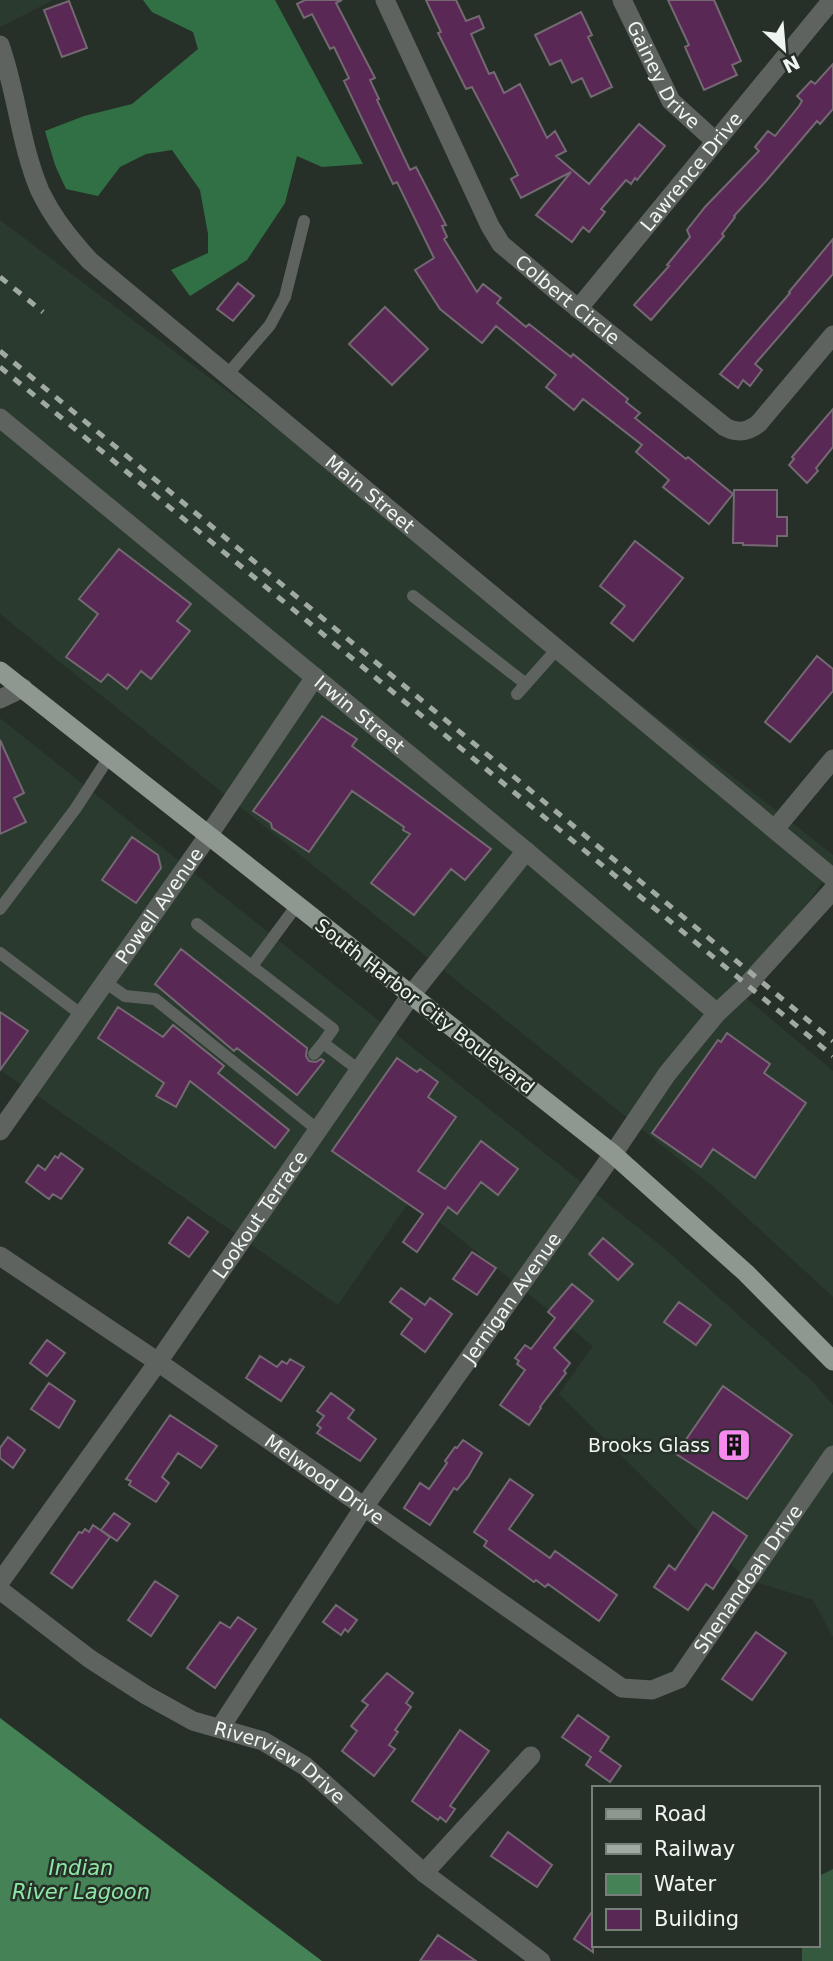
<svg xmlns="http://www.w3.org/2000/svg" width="833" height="1961" viewBox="0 0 833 1961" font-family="'DejaVu Sans',sans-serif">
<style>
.built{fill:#2a3a2e}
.green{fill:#35593e}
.forest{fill:#317044}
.water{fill:#458356}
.building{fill:#592855;stroke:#746973;stroke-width:2}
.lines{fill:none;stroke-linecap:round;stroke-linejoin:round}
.service{stroke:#5e635f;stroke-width:12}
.minor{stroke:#5e635f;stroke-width:19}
.primary{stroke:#8e9890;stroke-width:19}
.rail{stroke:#a1a9a3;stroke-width:5;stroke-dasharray:9 9;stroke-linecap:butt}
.labels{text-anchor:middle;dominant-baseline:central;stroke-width:5;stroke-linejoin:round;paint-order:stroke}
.street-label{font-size:19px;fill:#eff6f1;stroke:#263028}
.poi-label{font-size:19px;fill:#eff6f1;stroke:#263028;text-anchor:end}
.water-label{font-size:21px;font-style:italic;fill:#8ee7a4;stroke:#263028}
</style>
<rect width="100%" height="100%" fill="#263028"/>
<path class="built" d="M0,0h53l-53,27z
M0,220l566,426 267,209v11l-88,131 88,74v226l-117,-108 -716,-575z
M0,718l665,531 148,133 20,23v232l-20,-37 -67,-21 -187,-185 34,-48 -182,-147 -73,106 -338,-235z"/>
<path class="green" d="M833,1869v92h-31v-16h15v-68z"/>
<path class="forest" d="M143,0h132l88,164 -41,3 -25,-11 -12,47 -38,57 -57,36 -19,-26 37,-17v-19l-8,-44 -28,-40 -26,4 -26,13 -22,29 -32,-7 -11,-24 -10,-34 39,-15 48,-12 66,-55 -5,-17 -41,-20z"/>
<path class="water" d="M0,1718l322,243h-322z"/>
<path class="building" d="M305,0h37l-6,3 39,75 -5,2 9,19 -2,1 33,70 6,-3 30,58 -4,1 5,11 -3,2 33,53 6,-8 18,14 -4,5 29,24 3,-3 42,33 2,-3 55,45 -2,3 14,11 -5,5 51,41 2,-2 45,37 -24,30 -46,-37 6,-7 -33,-28 6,-7 -59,-46 -9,11 -28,-23 10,-12 -60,-49 -14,17 -42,-34 -25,-39 19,-12 -37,-76 -4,2 -49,-103 5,-3 -15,-31 -4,2 -18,-35 -8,4 -7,-14z
M426,0h30l10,21 13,-5 5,12 -13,6 18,40 5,-2 10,21 16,-9 27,54 8,-7 11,20 -10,5 33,28 50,-60 26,22 -28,34 -2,-2 -4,6 -5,-4 -25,29 4,3 -16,20 -6,-5 -11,15 -36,-27 35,-43 -50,26 -10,-19 7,-4 -46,-88 -6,2 -28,-56 3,-1z
M668,0h46l27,61 -9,4 5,10 -33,15 -19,-43 4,-2z
M69,1l18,47 -25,9 -18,-47z
M581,12l11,23 -4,2 24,50 -21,10 -9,-19 -10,5 -11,-23 -11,5 -15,-30z
M833,64v45l-13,15 -3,-3 -51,60 -32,35 1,1 -13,17 2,2 -73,84 -17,-15 35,-39 -2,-1 23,-28 -3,-7 18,-23 54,-56 -4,-4 13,-16 7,5 24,-30 3,-5 -5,-5 14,-15 4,3z
M833,239v35l-78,90 7,6 -12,16 -7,-6 -5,8 -18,-14 70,-81 -1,-1z
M238,283l16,13 -21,25 -16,-12z
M385,307l43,42 -36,36 -43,-41z
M833,409v38l-17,21 2,3 -11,12 -18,-18 5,-6 -2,-2z
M734,490h43v27h10v19h-10v10l-34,-1v-2h-10z
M635,541l48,37 -50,63 -22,-18 14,-17 -25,-20z
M119,549l72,55 -14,17 13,10 -39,48 -10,-8 -14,18 -19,-15 -7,8 -35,-25 32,-43 -19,-15z
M817,656l16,13v22l-43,51 -25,-20z
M322,716l35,23 -5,7 139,103 -26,31 -14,-11 -37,46 -43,-32 39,-49 -7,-4 1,-3 -52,-36 -43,61 -37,-24 -1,-5 -18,-12z
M0,740l24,53 -10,5 12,24 -26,12z
M132,837l26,18 3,13 -25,35 -34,-23z
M181,949l126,99 -1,8 3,5 7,1 5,-3 3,2 -27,34 -60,-47 -3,3 -79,-67z
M118,1007l45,30 10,-12 51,41 -6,7 71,57 -14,18 -85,-67 -14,26 -20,-11 8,-13 -66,-45z
M0,1012l28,19 -28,39z
M727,1033l43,31 -6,9 42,30 -51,75 -42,-29 -12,18 -49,-34 66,-93 3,2z
M397,1058l20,14 3,-3 18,13 -10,15 28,20 -38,54 27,18 36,-48 37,28 -20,26 -17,-13 -24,32 -9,-7 -31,45 -14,-10 20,-28 -91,-63z
M61,1153l22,16 -22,30 -8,-5 -4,5 -23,-17 12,-17 7,5 10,-14 3,2z
M188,1217l20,15 -19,25 -20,-14z
M603,1238l30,26 -15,16 -29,-26z
M472,1252l24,16 -19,27 -24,-16z
M572,1284l21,17 -39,47 16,15 -6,8 2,2 -26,34 1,1 -12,17 -29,-20 25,-35 -8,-6 2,-3 -4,-3 10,-13 6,4 24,-31 -7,-6z
M401,1288l24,17 5,-7 22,16 -27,38 -24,-18 11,-15 -22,-17z
M679,1302l32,23 -15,20 -32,-23z
M47,1340l18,13 -18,23 -17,-13z
M260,1356l17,11 5,-6 5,3 3,-5 14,8 -23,34 -35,-23z
M49,1383l26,18 -16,27 -28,-19z
M723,1386l69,49 -45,64 -71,-45z
M331,1393l23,17 -6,8 28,21 -16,22 -43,-28 4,-5 -4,-3 7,-9 -7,-5z
M170,1415l47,31 -16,22 -23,-15 -16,24 7,6 -13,19 -27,-17 2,-4 -5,-2z
M8,1437l17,13 -12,18 -13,-10v-10z
M463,1440l19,13 -14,24 -11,13 -3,-2 -24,37 -26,-17 16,-25 9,6 18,-26 -2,-2 10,-14 2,1z
M510,1479l23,16 -24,34 41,29 5,-7 62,44 -18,26 -51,-37 -3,3 -9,-7 -2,2 -50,-36 3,-5 -13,-9z
M713,1512l34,24 -34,53 -7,-5 -18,26 -34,-23 15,-22 6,5z
M114,1513l16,11 -13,17 -16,-11z
M93,1525l17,12 -38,51 -21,-15 28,-41 3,1 3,-4 4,3z
M155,1581l23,15 -27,40 -23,-16z
M336,1605l21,15 -9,12 -3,-3 -4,6 -18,-13z
M238,1617l18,12 -41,59 -28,-20 33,-46 10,6z
M756,1632l30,21 -34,47 -30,-21z
M387,1673l26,20 -7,10 5,4 -16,23 3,2 -9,13 6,4 -21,27 -32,-25 15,-20 -6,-5 17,-21 -6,-4z
M578,1715l31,22 -9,14 21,15 -11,16 -24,-17 5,-8 -29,-20z
M460,1730l29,21 -39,55 5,3 -9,13 -6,-5 -2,3 -26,-19z
M508,1832l44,33 -15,22 -46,-31z
M593,1910v42l-19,-13z
M438,1935l38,26h-56z"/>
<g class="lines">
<path class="service" d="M227,375l43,-50 15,-28 19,-76
M413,596l113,88
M517,694l40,-45
M0,909l76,-101 33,-51
M197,924l136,105 -10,14 36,27
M0,953l82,62
M252,966l45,-61
M105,982l20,14 30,3 163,131
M314,1054l9,-11"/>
<g class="minor">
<path id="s1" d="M385,0l105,226 11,18 52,44 172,139c13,7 23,5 34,-4l74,-88"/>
<path id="s2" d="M622,0l49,101 43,39"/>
<path id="s3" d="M0,45c17,48 20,99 40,146 13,27 30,48 50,70l743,617"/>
<path id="s4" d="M578,309l254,-309"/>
<path id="s5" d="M0,418l526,433 191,162"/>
<path d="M0,699l23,-11"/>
<path d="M775,829l58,-70"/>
<path id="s6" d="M0,1131l208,-295 107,-159"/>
<path id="s7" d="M0,1256l158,106 464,326 30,2 27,-11 154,-224"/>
<path id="s8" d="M0,1582l158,-220 253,-367 115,-144"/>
<path id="s9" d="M0,1590l90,69 56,36 47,26 70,20 42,25 119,107 117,88"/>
<path id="s10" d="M220,1728l144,-221 249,-353 54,-80 50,-61 30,-28 86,-95"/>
<path d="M424,1873l107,-117"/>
</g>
<path class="primary" d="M0,671l613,483 133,119 87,88"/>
<path class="rail" d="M0,277l43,35
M0,351l833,690
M0,367l833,689"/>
</g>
<defs>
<g id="building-square" transform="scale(1.75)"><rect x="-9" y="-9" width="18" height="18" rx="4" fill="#f689ed" stroke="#263028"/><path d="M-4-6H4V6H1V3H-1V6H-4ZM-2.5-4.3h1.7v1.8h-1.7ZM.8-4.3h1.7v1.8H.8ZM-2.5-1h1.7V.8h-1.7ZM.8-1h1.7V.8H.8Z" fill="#111"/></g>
</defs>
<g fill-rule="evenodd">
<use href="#building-square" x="734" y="1445"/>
</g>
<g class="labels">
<g class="street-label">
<text stroke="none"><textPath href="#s2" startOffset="86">Gainey Drive</textPath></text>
<text stroke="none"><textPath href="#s4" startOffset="178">Lawrence Drive</textPath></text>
<text stroke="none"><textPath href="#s1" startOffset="357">Colbert Circle</textPath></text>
<text stroke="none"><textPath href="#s3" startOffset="602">Main Street</textPath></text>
<text stroke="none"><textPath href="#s5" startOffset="466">Irwin Street</textPath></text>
<text stroke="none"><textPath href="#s6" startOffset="276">Powell Avenue</textPath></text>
<text transform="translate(425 1006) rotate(38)">South Harbor City Boulevard</text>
<text stroke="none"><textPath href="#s8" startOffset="450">Lookout Terrace</textPath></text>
<text stroke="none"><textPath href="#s10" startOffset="520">Jernigan Avenue</textPath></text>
<text stroke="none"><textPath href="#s7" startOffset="394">Melwood Drive</textPath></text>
<text stroke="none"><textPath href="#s7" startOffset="938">Shenandoah Drive</textPath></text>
<text stroke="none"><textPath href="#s9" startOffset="331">Riverview Drive</textPath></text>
</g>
<g class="poi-label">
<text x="710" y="1445">Brooks Glass</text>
</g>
<g class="water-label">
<text x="81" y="1868">Indian<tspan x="81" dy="24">River Lagoon</tspan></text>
</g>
</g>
<rect x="592" y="1786" width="228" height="161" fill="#263028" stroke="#767f78" stroke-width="2"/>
<rect x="606" y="1809" width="35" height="10" fill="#8e9890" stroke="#767f78" stroke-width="2"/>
<text x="654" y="1821" font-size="21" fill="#eff6f1">Road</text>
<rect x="606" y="1844" width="35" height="10" fill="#a1a9a3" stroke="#767f78" stroke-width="2"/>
<text x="654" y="1856" font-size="21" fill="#eff6f1">Railway</text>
<rect x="606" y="1874" width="35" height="21" fill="#458356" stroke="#767f78" stroke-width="2"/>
<text x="654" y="1891" font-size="21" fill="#eff6f1">Water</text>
<rect x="606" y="1909" width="35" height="21" fill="#592855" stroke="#767f78" stroke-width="2"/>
<text x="654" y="1926" font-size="21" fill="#eff6f1">Building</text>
<g transform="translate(784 49) rotate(154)" stroke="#263028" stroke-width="5" paint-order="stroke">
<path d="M0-5L12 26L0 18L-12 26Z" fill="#eff6f1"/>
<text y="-10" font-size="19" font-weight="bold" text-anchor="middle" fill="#eff6f1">N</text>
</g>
</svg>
